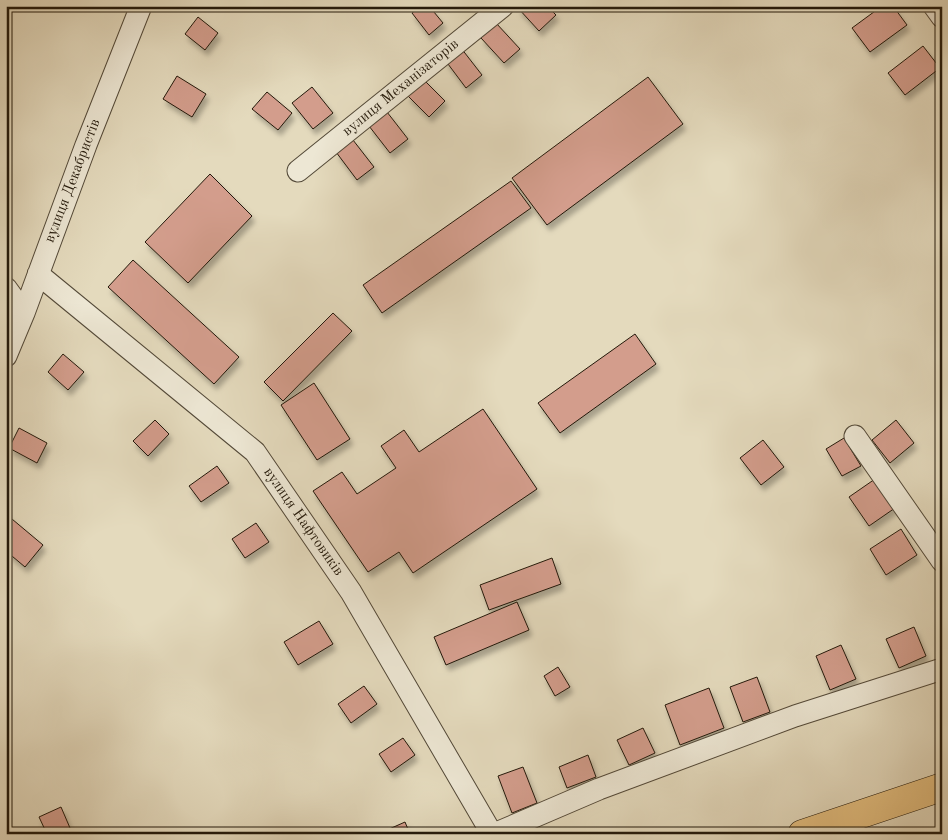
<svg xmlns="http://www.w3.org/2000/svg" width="948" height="840" viewBox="0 0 948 840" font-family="'Old Standard TT',serif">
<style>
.building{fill:#d39d8c;stroke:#23190b;filter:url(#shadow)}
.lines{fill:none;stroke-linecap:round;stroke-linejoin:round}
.minor-casing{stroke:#534938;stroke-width:23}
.primary-casing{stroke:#23190b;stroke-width:29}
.minor{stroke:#ede7d4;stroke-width:21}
.primary{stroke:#e2bd7e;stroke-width:28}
.labels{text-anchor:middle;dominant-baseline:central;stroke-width:4;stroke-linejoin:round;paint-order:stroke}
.street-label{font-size:15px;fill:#23190b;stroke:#ede7d4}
</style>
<defs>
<filter id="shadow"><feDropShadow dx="3" dy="5.5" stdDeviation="2.5" flood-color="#0004"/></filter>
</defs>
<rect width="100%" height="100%" fill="#e4dabd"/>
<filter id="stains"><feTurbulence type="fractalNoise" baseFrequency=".004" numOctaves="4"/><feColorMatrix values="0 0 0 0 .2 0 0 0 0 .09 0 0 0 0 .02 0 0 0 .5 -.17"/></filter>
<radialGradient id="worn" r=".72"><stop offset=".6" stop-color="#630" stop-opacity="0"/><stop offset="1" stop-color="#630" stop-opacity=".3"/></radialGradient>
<path class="building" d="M421,6h8l14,17 -14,12 -17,-22z
M520,6h27l9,9 -17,16 -21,-23z
M882,6h11l14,19 -37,27 -18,-24z
M198,17l20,16 -13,17 -20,-16z
M496,23l24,26 -16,14 -23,-25z
M923,46l17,22 -35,27 -17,-22z
M461,48l21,27 -16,13 -21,-28z
M177,76l29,18 -14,23 -29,-18z
M648,77l35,47 -136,101 -35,-47z
M423,79l22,22 -16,16 -22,-22z
M312,87l21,26 -20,16 -21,-26z
M267,92l25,21 -14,17 -26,-21z
M387,112l21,27 -18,14 -21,-27z
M353,140l21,27 -17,13 -21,-28z
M210,174l42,42 -64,67 -43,-41z
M511,181l20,27 -149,105 -19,-28z
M133,260l106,97 -25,27 -106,-97z
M333,313l19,18 -69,70 -19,-19z
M635,334l21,30 -96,69 -22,-30z
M63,354l21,18 -16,18 -20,-18z
M314,383l36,56 -33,21 -36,-55z
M483,409l54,80 -124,84 -14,-21 -31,20 -55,-81 29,-19 15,22 39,-26 -15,-22 23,-16 15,22z
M155,420l14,14 -21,22 -15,-15z
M896,420l18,23 -24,20 -18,-23z
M19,428l28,15 -10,20 -28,-15z
M844,438l17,28 -19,10 -16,-27z
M763,440l21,27 -23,18 -21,-27z
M217,466l12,17 -28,19 -12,-16z
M875,479l20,29 -26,18 -20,-29z
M6,514l37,31 -18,22 -19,-16z
M256,523l13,19 -24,16 -13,-19z
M901,529l16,26 -31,20 -16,-26z
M552,558l9,26 -72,26 -9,-25z
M517,602l12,28 -83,35 -12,-28z
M319,621l14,23 -35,21 -14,-23z
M914,627l12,29 -27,12 -13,-29z
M841,645l15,34 -26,11 -14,-34z
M558,667l12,20 -15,9 -11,-20z
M757,677l13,35 -27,10 -13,-35z
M364,686l13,18 -26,19 -13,-19z
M709,688l15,40 -44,17 -15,-40z
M643,728l12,25 -26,12 -12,-25z
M403,738l12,17 -24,17 -12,-18z
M588,755l8,22 -29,11 -8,-21z
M523,767l14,36 -25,10 -14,-37z
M61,807l9,21 -12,6h-11l-8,-17z
M405,822l5,12h-32z"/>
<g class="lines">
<g class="minor-casing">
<path id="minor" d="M934,6l8,11
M298,171l205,-165
M38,274l217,178 96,140 141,242
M6,288l18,25
M6,356l18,-43 62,-168 55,-139
M855,436l87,125
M494,834l105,-45 196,-73 147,-47"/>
</g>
<g class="primary-casing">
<path id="primary" d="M802,834l140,-47"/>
</g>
<use href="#minor" class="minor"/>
<use href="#primary" class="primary"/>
</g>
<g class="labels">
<g class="street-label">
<text transform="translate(401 88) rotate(-39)">вулиця Механізаторів</text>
<text transform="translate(73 181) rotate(-69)">вулиця Декабристів</text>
<text transform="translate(303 522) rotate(55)">вулиця Нафтовиків</text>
</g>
</g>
<rect width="948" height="840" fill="none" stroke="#e4dabd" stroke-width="25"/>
<rect x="8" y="8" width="933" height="825" fill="none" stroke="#23190b" stroke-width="2.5"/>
<rect x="12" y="12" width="923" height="815" fill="none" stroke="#23190b"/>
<rect width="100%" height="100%" filter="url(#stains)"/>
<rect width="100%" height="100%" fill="url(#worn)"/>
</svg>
